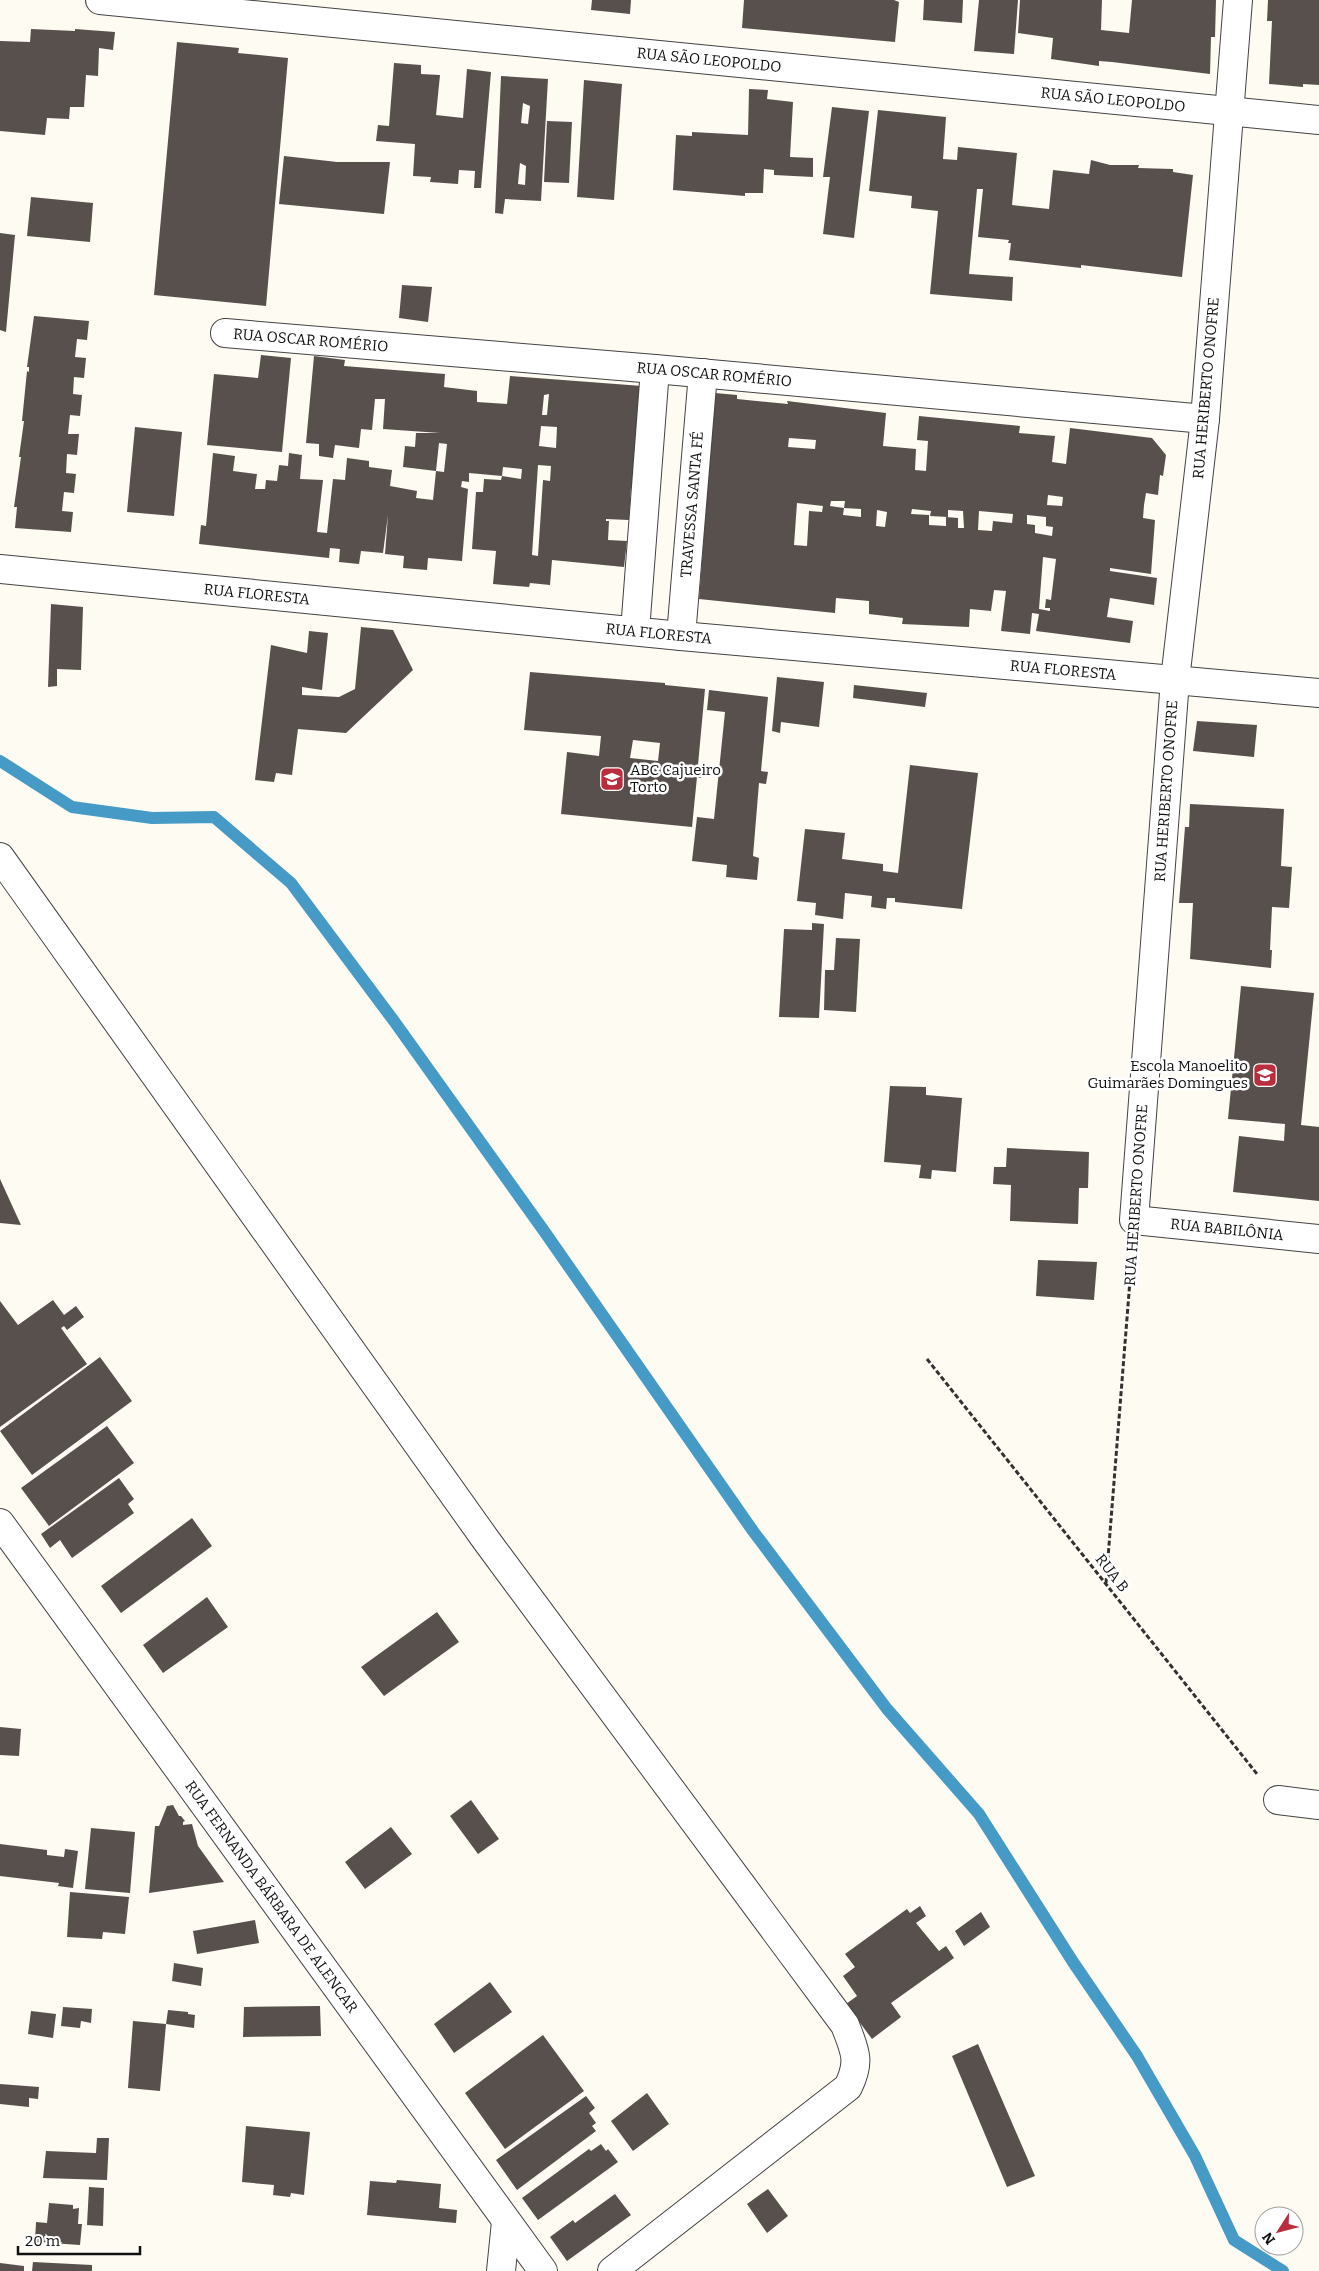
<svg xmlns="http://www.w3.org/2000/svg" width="1319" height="2271" viewBox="0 0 1319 2271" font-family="Bitter,serif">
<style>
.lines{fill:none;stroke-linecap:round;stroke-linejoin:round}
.stream{stroke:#459bc6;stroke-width:12}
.building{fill:#58504c;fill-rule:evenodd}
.street-casing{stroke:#434343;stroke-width:30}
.path{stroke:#323232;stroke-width:3;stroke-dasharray:5 2.5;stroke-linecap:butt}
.street{stroke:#fff;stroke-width:28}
.labels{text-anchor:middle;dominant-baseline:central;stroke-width:5;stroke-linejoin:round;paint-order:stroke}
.street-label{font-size:15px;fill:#101010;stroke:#fff}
.poi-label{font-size:15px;fill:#101010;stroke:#fff;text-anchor:start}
</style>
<rect width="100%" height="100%" fill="#fefbf3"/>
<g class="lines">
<path class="stream" d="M0,761l72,46 80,11 62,-1 77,66 103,138 150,210 209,300 134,178 92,105 94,148 64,94 58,100 39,84 49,31"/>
</g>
<path class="building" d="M592,0h39l-1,14 -39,-4z
M744,0h150l5,2 -4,40 -153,-14z
M924,0h39l-1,23 -39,-3z
M979,0h39l-4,54 -40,-3z
M1020,0h82l-1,30 28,3 3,-33h84l-1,37h-4l-1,37 -98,-12 -13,-1v5l-48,-7 2,-21 -35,-5z
M1268,0h51v85l-16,-1v3l-34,-3 3,-63h-5z
M31,29l44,2v-2l40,3 -2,18 -14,-2 -1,28 -12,-1 -2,32h-14l-1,12 -22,-1 -2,17 -45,-4v-90l30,1z
M177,42l62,6 -1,5 50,5 -22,248 -112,-11z
M394,63l27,2v9l19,1 -4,40 27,3 4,-49 24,3 -10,116h-7l1,-17 -16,-1 -1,14 -28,-2 1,-5 -18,-1 2,-32 -39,-3 2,-16 11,1z
M501,76l47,3 -7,122 -36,-2 -2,15 -8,-1zM523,103l7,3 -2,18 -7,-1zM520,163l6,3 -1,19 -7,-1z
M584,80l38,4 -8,116 -37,-3z
M749,89l19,1 -1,9 26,3 -3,55 23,1v19l-39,-2v-5l-10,-1 -1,24h-18v3l-72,-6 3,-55 16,1v-4l56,3z
M832,107l37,4 -15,127 -31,-4 7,-57h-7z
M878,110l68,7 -3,42 14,1 1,-13 59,6 -5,52 37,4 4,-39 36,4 2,-14 19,5h29l-1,3 35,1v3l20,3 -11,102 -101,-12v3l-72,-8 2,-17h-3l1,-3 -31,-3 5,-48h-6l-8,85 44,3 -1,24 -82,-7 8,-83 -27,-3 1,-12 -43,-5z
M547,121l25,1 -3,61 -25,-1z
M284,156l53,6h53l-6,52 -105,-10z
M31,197l62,6 -3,39 -63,-6z
M0,233l15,2 -9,97 -6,-2z
M402,285l30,2 -4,35 -29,-4z
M34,316l55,5 -2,19 -10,-1 -2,18 11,1 -2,20 -10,-1 -1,17 9,1 -2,21 -10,-1 -2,19h11l-2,21 -10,-1 -1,19 10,1 -2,19 -10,-1 -2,19 11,1 -2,20 -56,-4 2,-21h-3l7,-50h-2l5,-36h-2l5,-50 2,1v-5h-2z
M261,355l30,3 -9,94 -75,-7 7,-71 44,4z
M314,356l31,4 -1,6 101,8 -1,13 33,4v11l30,2 3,-28 132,10 -7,101h-4l-2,33 -23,-1v2h3l-1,19 19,1 -3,26 -72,-7 -2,25 -20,-2 -1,4 -36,-3 3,-33 -24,-2 4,-57h7l1,-13 17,1 1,-4 19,3 1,-10 -19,-2 -1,9 -33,-3v9l-7,-1 -1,6 7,2 -6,72 -34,-3 -1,12 -24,-2 1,-12 -19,-2 3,-39 -5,38 -22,-2 -2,13 -20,-2 1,-13 -10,-1 -1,10 -130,-14 2,-19 5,1 7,-73 22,3 -2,15 24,3 -2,15h10l1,-9 11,1 2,-16 9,1 1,-13 13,2 -2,24 23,1 -6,52 10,1 6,-54 12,1 2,-22 22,3v6l23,3 -2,16 27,5 -1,7 17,2 3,-29 8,1 3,-28 -8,-1 -3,28 -33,-4 2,-21 10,1 1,-14h24l-57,-4 2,-30h-10l-3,31 -11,-1 -2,19 -24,-3 -2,13 -14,-2v-12l-13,-1zM549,394l-2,21h-5l2,-20zM541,426l16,1 -1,21 -17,-2zM538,465l13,1 -1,15 -7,-1 -5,76 -6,-1z
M715,393l22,2v4l51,5 -1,-3 99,12 -3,33 33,3 -1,21 11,1 2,-30 -11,-1 2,-24 101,10 -1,7 36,3 -3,26 14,2 4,-36 82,10 14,17 -3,21 -3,-1 -2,20 -12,-2 -2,12 -1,13 12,2 -4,54 -41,-6v3l47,7 -3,27 -44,-7 -3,19 26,4 -3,22 -94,-12 3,-17 -7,-1 -2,21 -29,-3 5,-40 -12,-1 -3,21 -21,-2 -1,18 -67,-3 1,-6 -34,-4v-13l-33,-3 -1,15 -136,-14zM789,438l27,2 -1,9 -27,-2zM1048,495l15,2 -1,9 -15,-1zM831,501h14l-1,7 17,1v8l-18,-2 1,-7 -14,-2zM797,503l26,3 -1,6 -13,-1 -2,35 -13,-1zM912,509l19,2 -1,5 18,1v-7l15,1 1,17h-6v-10l-12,-1v9l-17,-1v-10l-18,-1zM877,510l10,2 -2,15 -9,-1zM979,511l34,3 -1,9 -19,-2 -1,10 -14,-1zM1027,515l19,2v9l7,1 -1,9 -17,-3v-8l-8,-1zM1043,557l13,2 -5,41 -5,-1 -1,9h5v3l-11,-2z
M135,427l47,5 -8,84 -47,-4z
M51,604l32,3 -2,63 -24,-1v17l-9,1z
M361,627l32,3 20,40 -67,63 -48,-4 -6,46 -16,-2 -2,9 -19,-2 16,-135 36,8 2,-22 19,2 -6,57 -20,-3v8l37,2 16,-8z
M530,672l135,11v2l40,4 -7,76h4l-1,13 -4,-1 -5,50 -131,-13 6,-62 32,4 2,-20 -77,-6zM633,740l27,3 -2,18 -28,-3z
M777,677l47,5 -5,45 -38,-5 -1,11 -8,-2z
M854,685l73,8 -2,14 -72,-9z
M709,690l59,7 -7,74 7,1 -2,12 -7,-1 -6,73 6,2 -2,22 -31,-3 1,-12 -35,-4 5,-44 17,2 11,-107 -18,-2z
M1197,721l60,4 -3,32 -61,-6z
M910,765l68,8 -16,136 -67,-7v-4h-8l-1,11 -15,-2 1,-11 -27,-3 -2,26 -28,-4 1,-12 -19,-2 8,-72 40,4 -3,26 41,5v7l15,2z
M1190,804l94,5 -3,57 11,1 -3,41 -17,-1 -2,43h2l-1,18 -81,-9 3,-56h-14l6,-76h4z
M812,923l12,1 -5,94 -40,-1 5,-88 28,1z
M836,938l24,1 -4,73 -32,-2 1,-40h9z
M1241,986l73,7 -13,132 18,2v74l-86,-9 6,-56 45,5 1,-17 -57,-5z
M890,1086l36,1v8l36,3 -6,74 -24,-2 -1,9 -12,-1 2,-13 -37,-3z
M1007,1148l82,4 -1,36h-9l-1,36 -68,-3 1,-36 -18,-1 1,-17h12z
M0,1179l21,46 -21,-2z
M1038,1260l59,2 -3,38 -58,-4z
M53,1300l11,15 12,-9 8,11 -17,13 -3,-4 -3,2 26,36 -87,63v-126l18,24z
M100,1357l32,44 -100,74 -32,-44z
M107,1426l27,37 -85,63 -28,-38z
M119,1478l15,21 -6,5 6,9 -62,45 -12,-18 -10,8 -9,-14z
M192,1518l20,28 -91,67 -20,-27z
M207,1597l21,30 -65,46 -20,-28z
M437,1612l22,30 -75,54 -23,-29z
M0,1727l21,2 -2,27 -19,-1z
M471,1800l28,39 -21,15 -28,-38z
M173,1805l6,11h2l4,5 -2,1v3l9,-1 6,22 26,36 -75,11 6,-67h4l8,-20z
M391,1827l21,27 -47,35 -20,-27z
M91,1828l44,4 -5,61 -45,-4z
M0,1844l47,6v5l17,2 1,-8 13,2 -5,37 -15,-2 1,-3 -59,-7z
M70,1892l59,5 -4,37 -22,-2 -1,7 -35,-2z
M920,1906l6,10 -10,7 23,28 7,-5 8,12 -63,45 10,14 -29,22 -26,-35 11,-8 -14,-20 12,-9 -10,-13 62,-45 3,4z
M981,1912l9,15 -26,19 -9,-15z
M255,1920l4,23 -62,11 -4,-23z
M174,1963l29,5 -2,18 -29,-5z
M490,1982l22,30 -58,41 -20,-29z
M320,2006l1,30 -78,1 1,-30z
M63,2007l29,2 -1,14 -10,-2 -1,7 -19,-2z
M168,2010l20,2v2l7,1 -1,13 -28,-4 -6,67 -32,-3 5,-67 33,3z
M31,2011l25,3 -3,24 -25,-4z
M543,2035l41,56 -79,58 -40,-56z
M978,2044l57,132 -28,11 -55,-131z
M0,2084l39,3 -1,12 -9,-1v9l-29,-3z
M647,2093l22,31 -36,27 -22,-30z
M586,2096l9,12 -6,5 7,10 -4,3 4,5 -79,59 -21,-30z
M246,2126l64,6 -6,63 -13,-2 -1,4 -17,-2 1,-10 -32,-3z
M97,2138h12l-2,42 -64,-2 3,-27 50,2z
M601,2144l5,7 2,-2 10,13 -80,58 -16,-22 67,-49 2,2z
M397,2180l44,4 -2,24 18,2 -1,13 -89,-8 3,-34 26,2z
M89,2187l15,1 -1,38 -16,-1z
M768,2189l20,27 -21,17 -20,-29z
M615,2194l16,21 -64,46 -17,-24 23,-17 2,3z
M49,2203l24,2v4l6,-1 -1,16h4l-2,21 -45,-3 1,-20 11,1z
M33,2262l59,3v6h-60z
M0,2263l24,3v5h-24z"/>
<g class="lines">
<g class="street-casing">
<g id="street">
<path id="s1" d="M100,0l1219,120"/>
<path id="s2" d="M1238,0l-33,419 -30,261 -41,540 185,19"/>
<path id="s3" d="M225,333l430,36 550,50"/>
<path id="s4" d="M0,569l681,67 638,57"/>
<path d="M635,631l20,-262"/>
<path id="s5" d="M681,636l22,-263"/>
<path d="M0,857l486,683 359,485c10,26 16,36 3,62l-236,184"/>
<path id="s6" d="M0,1523l543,748"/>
<path d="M1278,1800l41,5"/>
<path d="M501,2271l5,-49"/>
</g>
</g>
<path class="path" d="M927,1359l330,415
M1106,1583l26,-328"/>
<use href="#street" class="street"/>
</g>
<defs>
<g id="school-square" transform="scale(1.25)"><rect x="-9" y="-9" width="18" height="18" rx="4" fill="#b92e3d" stroke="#fff"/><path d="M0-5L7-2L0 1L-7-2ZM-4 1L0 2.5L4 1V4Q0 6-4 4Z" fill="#fff"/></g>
</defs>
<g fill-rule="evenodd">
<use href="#school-square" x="612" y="779"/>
<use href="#school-square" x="1265" y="1075"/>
</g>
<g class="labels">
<g class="street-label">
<text stroke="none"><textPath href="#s1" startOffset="612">RUA SÃO LEOPOLDO</textPath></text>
<text stroke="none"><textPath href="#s1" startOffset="1018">RUA SÃO LEOPOLDO</textPath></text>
<text stroke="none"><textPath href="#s3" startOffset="86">RUA OSCAR ROMÉRIO</textPath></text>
<text stroke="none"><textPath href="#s3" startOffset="491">RUA OSCAR ROMÉRIO</textPath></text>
<text transform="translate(1206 388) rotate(-85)">RUA HERIBERTO ONOFRE</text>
<text stroke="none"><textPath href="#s5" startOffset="132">TRAVESSA SANTA FÉ</textPath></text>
<text stroke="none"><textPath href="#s4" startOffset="258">RUA FLORESTA</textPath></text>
<text stroke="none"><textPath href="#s4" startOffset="662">RUA FLORESTA</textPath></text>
<text stroke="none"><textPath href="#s4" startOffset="1068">RUA FLORESTA</textPath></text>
<text transform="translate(1166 791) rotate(-86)">RUA HERIBERTO ONOFRE</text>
<text transform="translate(1136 1195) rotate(-86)">RUA HERIBERTO ONOFRE</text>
<text stroke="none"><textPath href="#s2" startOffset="1318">RUA BABILÔNIA</textPath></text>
<text transform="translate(1112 1573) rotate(52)">RUA B</text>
<text stroke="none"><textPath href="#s6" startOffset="462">RUA FERNANDA BÁRBARA DE ALENCAR</textPath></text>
</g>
<g class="poi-label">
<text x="630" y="770">ABC Cajueiro<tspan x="630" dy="17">Torto</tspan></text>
<text x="1248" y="1066" text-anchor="end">Escola Manoelito<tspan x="1248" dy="17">Guimarães Domingues</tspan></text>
</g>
</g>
<g transform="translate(1279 2231) rotate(234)"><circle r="24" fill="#ffffff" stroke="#9f9f9f"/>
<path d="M0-4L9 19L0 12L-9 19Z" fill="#b92e3d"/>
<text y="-8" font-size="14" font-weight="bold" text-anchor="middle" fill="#101010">N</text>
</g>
<path d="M18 2246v8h122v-8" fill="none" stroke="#101010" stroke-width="2.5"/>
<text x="25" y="2246" font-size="15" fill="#101010" stroke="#ffffff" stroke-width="4" paint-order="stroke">20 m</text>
</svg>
